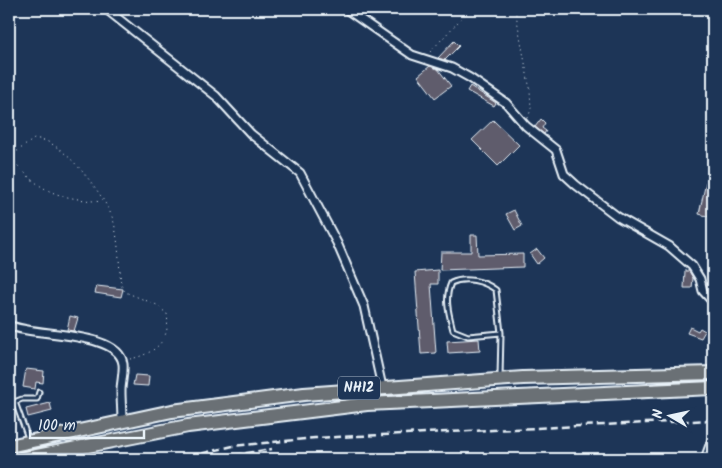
<svg xmlns="http://www.w3.org/2000/svg" width="722" height="468" viewBox="0 0 722 468" font-family="Kalam,sans-serif">
<style>
.building{fill:#5f5b6c;stroke:#e8f1f8}
.lines{fill:none;stroke-linecap:round;stroke-linejoin:round}
.lane-casing{stroke:#e8f1f8;stroke-width:7}
.street-casing{stroke:#e8f1f8;stroke-width:11}
.highway-casing{stroke:#e8f1f8;stroke-width:16}
.path{stroke:#e8f1f8;stroke-width:1;stroke-dasharray:1 4;stroke-linecap:butt}
.lane{stroke:#1d3557;stroke-width:3}
.street{stroke:#1d3557;stroke-width:7}
.highway{stroke:#6a7074;stroke-width:12}
.rail{stroke:#e8f1f8;stroke-width:2.5;stroke-dasharray:8 4;stroke-linecap:butt}
.labels{text-anchor:middle;dominant-baseline:central;stroke-width:4;stroke-linejoin:round;paint-order:stroke}
.shield{fill:#1d3557;stroke:#abb9c8;stroke-width:1}
.shield-label{font-size:14px;font-weight:bold;fill:#e8f1f8}
</style>
<rect width="100%" height="100%" fill="#1d3557"/>
<filter id="ink" filterUnits="userSpaceOnUse"><feTurbulence type="fractalNoise" baseFrequency=".02" numOctaves="2"/><feDisplacementMap in="SourceGraphic" scale="10" xChannelSelector="R" yChannelSelector="G"/><feConvolveMatrix kernelMatrix="1 2 1 2 8 2 1 2 1" color-interpolation-filters="sRGB"/></filter>
<g filter="url(#ink)">
<path class="building" d="M454,41l5,5 -14,14 -7,-2z
M430,66l8,3 13,17 -16,12 -17,-22z
M470,86l26,17 -2,3 -27,-15z
M541,119l4,4 -3,5 4,3 -2,3 -9,-7z
M493,120l26,25 -21,21 -26,-26z
M706,182l7,2 -2,33 -12,-3z
M514,210l8,16 -7,4 -9,-16z
M471,235h6l1,20 45,-1v13l-83,3 1,-18h30z
M537,249l7,9 -7,6 -7,-10z
M438,270v14h-7l5,69 -15,1 -6,-82z
M685,271h4l4,7 -1,10h-8z
M97,286l26,3 -2,8 -26,-4z
M70,316l8,2 -4,13 -7,-1z
M690,327l8,4 2,-3 5,3 -4,7 -14,-5z
M479,339l1,12 -32,2 -1,-12z
M26,369l18,2 -1,12 -7,-1 -1,7 -12,-2z
M135,375l14,1 -1,10 -15,-1z
M50,403l2,8 -24,6 -2,-8z"/>
<g class="lines">
<g class="lane-casing">
<path id="lane" d="M500,377l1,-44 -5,-43c-12,-9 -31,-14 -45,-7 -7,16 -2,31 2,47l15,6 33,-3
M15,402l13,36
M9,404l13,-5h15l2,-7"/>
</g>
<g class="street-casing">
<path id="street" d="M106,9l110,87 35,38 49,39 37,70 27,63 18,81
M346,9l66,46 40,13 18,10 36,25 20,23 30,24 8,24 12,11 42,32 51,29 23,20 8,13 3,12 10,11
M9,325c23,12 110,5 114,39 1,9 -2,18 -2,27 0,10 1,20 1,31
M705,459l8,-22"/>
</g>
<g class="highway-casing">
<path id="highway" d="M9,446l163,-35 132,-17 219,-16 190,-5
M22,459l166,-33 179,-22 346,-16"/>
</g>
<path class="path" d="M515,9l15,81 1,19 -3,9
M430,52l40,-43
M9,157l25,-18c26,-4 75,61 80,84 5,20 5,42 7,62l4,7 32,13 10,9c4,27 -13,40 -37,45
M11,158c31,36 45,39 91,44"/>
<use href="#lane" class="lane"/>
<use href="#street" class="street"/>
<use href="#highway" class="highway"/>
<path class="rail" d="M179,459l54,-13 82,-8 398,-18
M210,459l62,-10"/>
</g>
</g>
<g class="labels">
<rect class="shield" x="338" y="376.5" width="42" height="23" rx="4"/>
<g class="shield-label">
<text x="359" y="388">NH12</text>
</g>
</g>
<rect width="722" height="468" fill="none" stroke="#1d3557" stroke-width="30"/>
<rect x="15" y="15" width="692" height="438" fill="none" stroke="#e8f1f8" stroke-width="2" filter="url(#ink)"/>
<g transform="translate(670 416) rotate(279)" stroke="#1d3557" stroke-width="4" paint-order="stroke">
<path d="M0-4L9 19L0 12L-9 19Z" fill="#e8f1f8"/>
<text y="-8" font-size="14" font-weight="bold" text-anchor="middle" fill="#e8f1f8">N</text>
</g>
<path d="M30 430v8h114v-8" fill="none" stroke="#e8f1f8" stroke-width="2.5"/>
<text x="38" y="430" font-size="15" fill="#e8f1f8" stroke="#1d3557" stroke-width="4" paint-order="stroke">100 m</text>
</svg>
